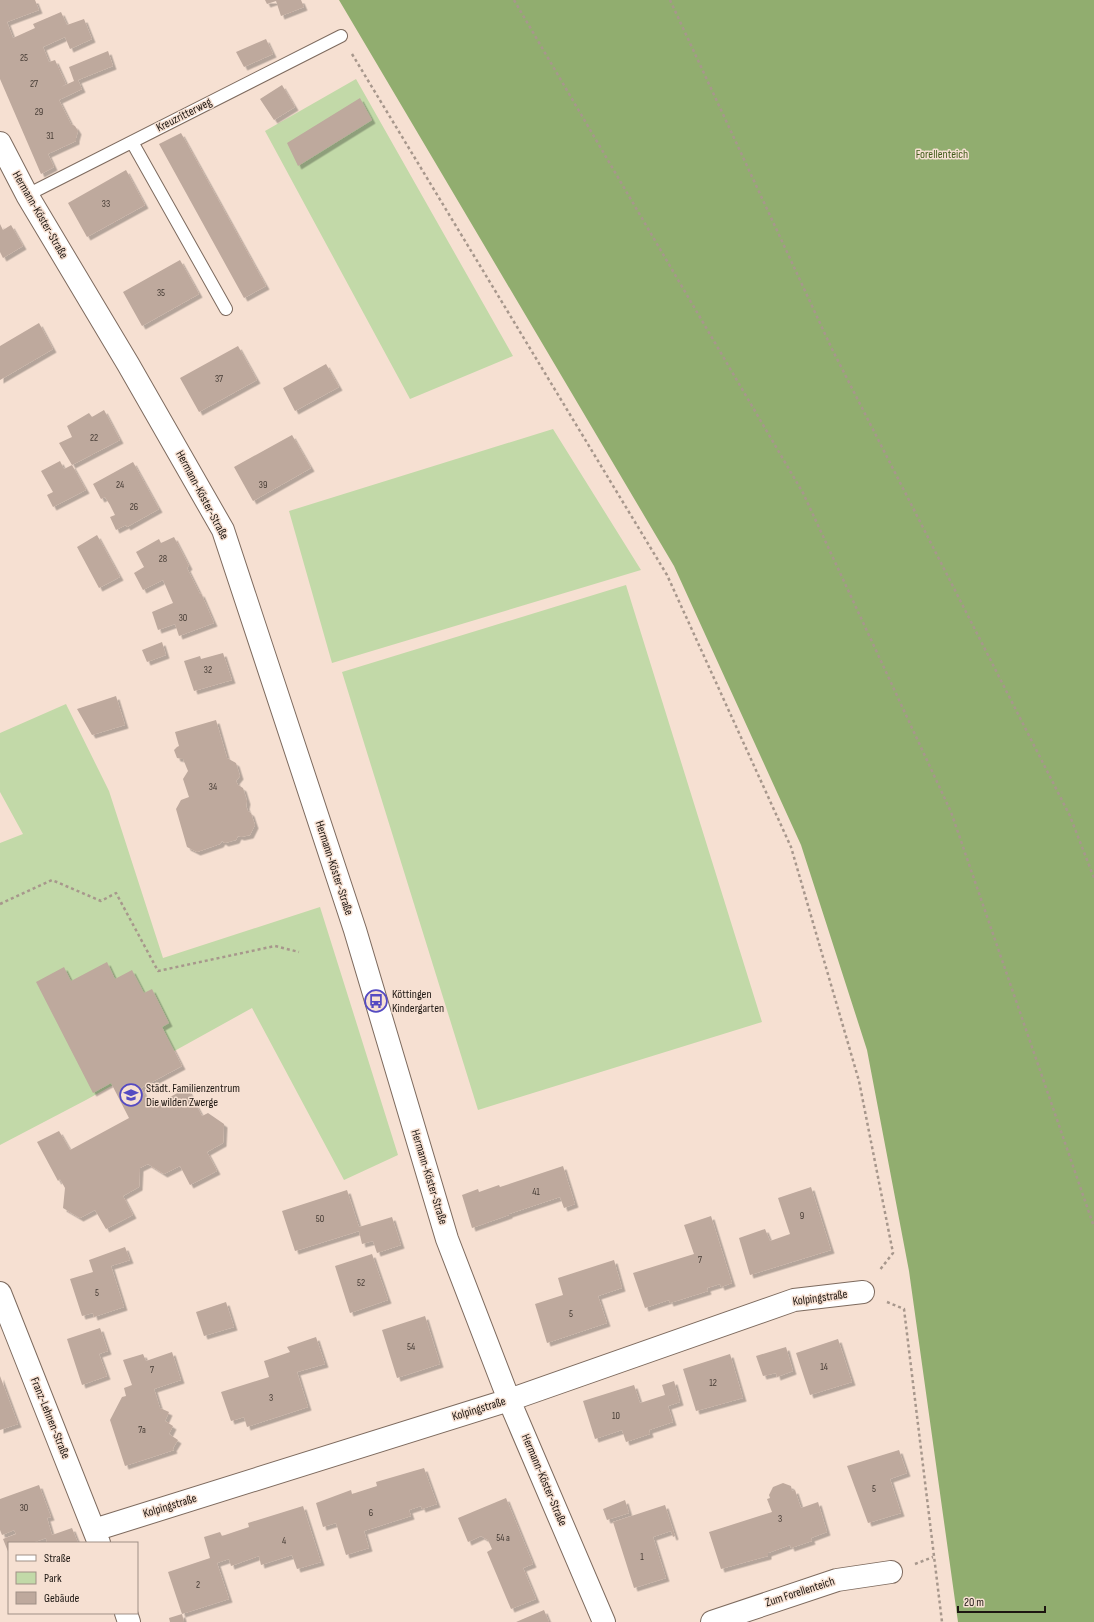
<svg xmlns="http://www.w3.org/2000/svg" width="1094" height="1622" viewBox="0 0 1094 1622" font-family="'Sofia Sans Condensed',sans-serif">
<style>
.green{fill:#c2d9a8}
.forest{fill:#91ad6f}
.building{fill:#bea99d;filter:url(#shadow)}
.lines{fill:none;stroke-linecap:round;stroke-linejoin:round}
.lane-casing{stroke:#7d6a5e;stroke-width:14}
.street-casing{stroke:#7d6a5e;stroke-width:24}
.path{stroke:#a7978c;stroke-width:2.5;stroke-dasharray:3 3;stroke-linecap:butt}
.lane{stroke:#fff;stroke-width:12}
.street{stroke:#fff;stroke-width:22}
.labels{text-anchor:middle;dominant-baseline:central;stroke-width:3;stroke-linejoin:round;paint-order:stroke}
.number-label{font-size:10px;fill:#453b34}
.street-label{font-size:12px;fill:#1d1611;stroke:#f6e0d2}
.park-label{font-size:12px;fill:#445e1d;stroke:#f6e0d2}
.poi-label{font-size:12px;fill:#1d1611;stroke:#f6e0d2;text-anchor:start}
</style>
<defs>
<filter id="shadow"><feDropShadow dx="3.5" dy="3.5" stdDeviation="0" flood-color="#0004"/></filter>
</defs>
<rect width="100%" height="100%" fill="#f6e0d2"/>
<path class="green" d="M356,79l157,277 -103,43 -145,-268z
M553,429l88,141 -309,93 -43,-152z
M626,585l136,437 -284,88 -136,-438z
M66,704l43,87 54,167 157,-51 78,248 -54,25 -92,-172 -166,92 -86,45v-302l23,-9 -23,-42v-59z"/>
<path class="forest" d="M339,0h755v1622h-136l-49,-351 -42,-221 -66,-205 -127,-279z"/>
<path class="building" d="M0,0h35l4,10 -32,12 6,16 22,-10 -2,-4 28,-12 6,13 17,-6 8,20 -22,10 -5,-12 -22,10 6,15 6,-2 11,24 -5,3 13,-6 -5,-14 39,-16 5,15 -35,14 4,9 -23,11 12,24 4,2 3,5 -2,7v3l-28,13 6,13 -13,7 -41,-95z
M265,0h36l3,7 -23,9 -5,-15 -9,3z
M266,39l7,15 -29,13 -8,-15z
M282,85l13,22 -21,13 -14,-21z
M360,98l12,22 -74,46 -11,-23z
M181,133l85,153 -22,12 -85,-154z
M126,170l19,35 -58,32 -19,-34z
M0,224l3,6 8,-5 12,21 -20,12 -3,-6z
M180,260l19,34 -57,32 -19,-34z
M39,323l14,26 -53,31v-34z
M238,346l19,34 -58,32 -19,-34z
M326,364l13,23 -44,24 -12,-23z
M104,410l16,30 -48,25 -13,-22 13,-6 -5,-11 22,-13 3,4z
M292,435l19,33 -58,33 -19,-34z
M60,461l4,8 8,-4 14,25 -33,17 -6,-12 6,-3 -12,-21z
M133,462l26,47 -32,18 -1,-2 -10,5 -6,-13 5,-2 -5,-10 -5,-8 -4,2 -8,-15z
M97,535l23,42 -21,11 -22,-41z
M174,537l15,29 -2,2 13,26 1,-1 13,30 -35,13 -4,-12 -17,6 -6,-18 21,-9 -10,-23 -20,10 -9,-17 10,-6 -8,-15 23,-13 2,4z
M162,642l4,13 -19,7 -5,-12z
M223,653l9,27 -38,11 -10,-30 16,-5 1,3z
M116,696l9,29 -33,10 -15,-26z
M216,720l11,38 9,5 4,13 -4,5 2,4 5,3 4,13 -1,5 2,5 3,2 4,12 -5,10 -9,2 -3,-1 -2,4 -11,3 -3,-2 -2,3 -23,8 -10,-5 -11,-38 5,-9 8,-3 -6,-18 5,-8 -5,-12 -6,-1 -3,-8 3,-3 2,-1 -4,-14z
M107,962l8,17 17,-9 12,23 8,-4 17,34 -7,4 20,39 -41,22 10,19 36,-19 15,28 6,-3 16,11 -1,19 -16,9 10,19 -27,14 -10,-19 -16,8 -16,-10 -8,4 -1,19 -16,9 10,19 -27,14 -11,-19 -15,8 -17,-10 2,-20 -5,-9 -2,2 -21,-39 22,-11 11,19 59,-32 -18,-35 -18,10 -57,-111 28,-15 7,14z
M563,1166l12,38 -11,4 -4,-11 -51,17v1l-37,13 -10,-33 16,-6 1,3 20,-7 1,2z
M811,1187l20,63 -81,25 -11,-37 26,-9 5,12 20,-7 -12,-36z
M347,1190l12,37 33,-10 9,28 -24,8 -4,-12 -11,3 -3,-13 -64,20 -13,-40z
M711,1216l21,67 -11,4 -1,-3 -13,4 1,3 -38,12 -1,-3 -24,8 -12,-35 61,-19 -10,-29z
M125,1247l5,13 -19,6 13,41 -30,10 -1,-4 -11,3 -12,-37 23,-7 -4,-12z
M372,1254l16,46 -38,13 -15,-47z
M614,1260l8,28 -24,8 9,27 -60,20 -12,-39 28,-9 -5,-17z
M226,1302l8,25 -30,9 -8,-24z
M425,1316l15,48 -43,14 -15,-48z
M100,1328l8,23 -9,3 8,22 -25,9 -15,-46z
M316,1337l9,27 -28,8 11,35 -61,20 -3,-10 -13,4 -10,-29 48,-15 -5,-16 26,-9 -3,-5z
M838,1339l14,43 -42,13 -14,-42z
M786,1347l7,24 -16,6 -1,-4 -13,3 -7,-20z
M172,1352l9,28 -27,9 6,19 9,4 -4,9 8,5 -4,8 9,6 -5,8 1,2 -49,16 -15,-46 12,-23 4,-1 -2,-8 8,-3 -9,-25 20,-6 3,7z
M730,1354l13,44 -47,13 -13,-42z
M0,1376l18,48 -18,6z
M674,1381l6,21 -12,4 5,16 -24,8 1,4 -24,8 -4,-12 -27,9 -12,-38 51,-16 6,18 25,-8 -3,-10z
M899,1450l8,23 -17,6 11,34 -33,10 -21,-57z
M424,1468l13,36 -15,5 -1,-3 -12,4 2,6 -47,15 5,17 -23,7 -10,-32 -13,4 -7,-24 35,-13 1,4 25,-8 -1,-4z
M783,1483l8,3 1,5 3,-1 6,18 17,-6 9,30 -16,6 1,3 -21,7 -1,-3 -22,8v3l-47,13 -12,-37 63,-20 -5,-13 3,-1 -1,-3 4,-8z
M39,1485l12,32 -4,1 5,17 20,-7 6,15h-31l-1,-5 -14,5h-23v11l-6,-15 13,-5 -2,-4 -12,5 -2,-5v-31z
M506,1498l27,66 -10,4 13,31 -25,10 -24,-57 5,-3 -4,-9 -7,-4 -13,6 -10,-24z
M625,1500l4,13 -22,7 -4,-11z
M665,1505l10,31 -2,1 -2,-6 -18,6 13,41 -32,10 -21,-66z
M303,1506l18,56 -24,7 -5,-14 -31,10 -2,-9 -28,10 -2,-7 -12,4 12,36 -47,15 -14,-42 42,-14 -6,-21 16,-5 2,4 27,-9 -1,-4z
M544,1610l5,12h-33z
M182,1614l2,8h-14l-1,-4z"/>
<g class="lines">
<g class="lane-casing">
<path id="lane" d="M132,142l94,167
M27,195l314,-159"/>
</g>
<g class="street-casing">
<path id="street" d="M0,143l27,52 101,169 95,166 132,400 92,309 62,161 95,222
M0,1293l99,250
M94,1530l415,-130 285,-100 69,-8
M126,1613l3,9
M712,1622l125,-42 54,-8"/>
</g>
<path class="path" d="M514,0l289,493 148,319 143,415
M670,0l162,349 238,467 24,62
M352,54l315,521 124,272 68,234 34,172 -14,18
M0,904l52,-24 49,21 15,-8 42,78 117,-25 24,6
M887,1302l17,7 38,313
M915,1564l18,-7"/>
<use href="#lane" class="lane"/>
<use href="#street" class="street"/>
</g>
<defs>
<g id="bus-ring" transform="scale(1.15)"><circle r="9.5" fill="#f6e0d2" stroke="#544ac2" stroke-width="1.5"/><path d="M-5-6H5V4H4V6H2V4H-2V6H-4V4H-5ZM-3.5-4V0h7V-4ZM-3.5 1.2v1.5H-2V1.2ZM2 1.2v1.5H3.5V1.2Z" fill="#544ac2"/></g>
<g id="school-ring" transform="scale(1.15)"><circle r="9.5" fill="#f6e0d2" stroke="#544ac2" stroke-width="1.5"/><path d="M0-5L7-2L0 1L-7-2ZM-4 1L0 2.5L4 1V4Q0 6-4 4Z" fill="#544ac2"/></g>
</defs>
<g fill-rule="evenodd">
<use href="#bus-ring" x="376" y="1001"/>
<use href="#school-ring" x="131" y="1095"/>
</g>
<g class="labels">
<g class="number-label">
<text x="24" y="58">25</text>
<text x="34" y="84">27</text>
<text x="39" y="112">29</text>
<text x="50" y="136">31</text>
<text x="106" y="204">33</text>
<text x="161" y="293">35</text>
<text x="219" y="379">37</text>
<text x="94" y="438">22</text>
<text x="120" y="485">24</text>
<text x="263" y="485">39</text>
<text x="134" y="507">26</text>
<text x="163" y="559">28</text>
<text x="183" y="618">30</text>
<text x="208" y="670">32</text>
<text x="213" y="787">34</text>
<text x="536" y="1192">41</text>
<text x="802" y="1216">9</text>
<text x="320" y="1219">50</text>
<text x="700" y="1260">7</text>
<text x="361" y="1283">52</text>
<text x="97" y="1293">5</text>
<text x="571" y="1314">5</text>
<text x="411" y="1347">54</text>
<text x="824" y="1367">14</text>
<text x="152" y="1370">7</text>
<text x="713" y="1383">12</text>
<text x="271" y="1398">3</text>
<text x="616" y="1416">10</text>
<text x="142" y="1430">7a</text>
<text x="874" y="1489">5</text>
<text x="24" y="1508">30</text>
<text x="371" y="1513">6</text>
<text x="780" y="1519">3</text>
<text x="503" y="1538">54 a</text>
<text x="284" y="1541">4</text>
<text x="642" y="1557">1</text>
<text x="198" y="1585">2</text>
</g>
<g class="street-label">
<text transform="translate(184 115) rotate(-27)">Kreuzritterweg</text>
<text transform="translate(40 215) rotate(60)">Hermann-Köster-Straße</text>
<text transform="translate(202 495) rotate(62)">Hermann-Köster-Straße</text>
<text transform="translate(334 868) rotate(72)">Hermann-Köster-Straße</text>
<text transform="translate(429 1177) rotate(73)">Hermann-Köster-Straße</text>
<text transform="translate(820 1298) rotate(-8)">Kolpingstraße</text>
<text transform="translate(479 1409) rotate(-17)">Kolpingstraße</text>
<text transform="translate(50 1418) rotate(68)">Franz-Lehnen-Straße</text>
<text transform="translate(544 1480) rotate(67)">Hermann-Köster-Straße</text>
<text transform="translate(170 1506) rotate(-17)">Kolpingstraße</text>
<text transform="translate(800 1592) rotate(-18)">Zum Forellenteich</text>
</g>
<g class="park-label">
<text x="942" y="154">Forellenteich</text>
</g>
<g class="poi-label">
<text x="392" y="994">Köttingen<tspan x="392" dy="14">Kindergarten</tspan></text>
<text x="146" y="1088">Städt. Familienzentrum<tspan x="146" dy="14">Die wilden Zwerge</tspan></text>
</g>
</g>
<rect x="8" y="1542" width="130" height="72" fill="#f6e0d2" stroke="#9f8f85"/>
<rect x="16" y="1555" width="20" height="6" fill="#ffffff" stroke="#9f8f85"/>
<text x="44" y="1562" font-size="12" fill="#1d1611">Straße</text>
<rect x="16" y="1572" width="20" height="12" fill="#c2d9a8" stroke="#9f8f85"/>
<text x="44" y="1582" font-size="12" fill="#1d1611">Park</text>
<rect x="16" y="1592" width="20" height="12" fill="#bea99d" stroke="#9f8f85"/>
<text x="44" y="1602" font-size="12" fill="#1d1611">Gebäude</text>
<path d="M958 1606v6h87v-6" fill="none" stroke="#1d1611" stroke-width="2"/>
<text x="964" y="1606" font-size="12" fill="#1d1611" stroke="#f6e0d2" stroke-width="3" paint-order="stroke">20 m</text>
</svg>
